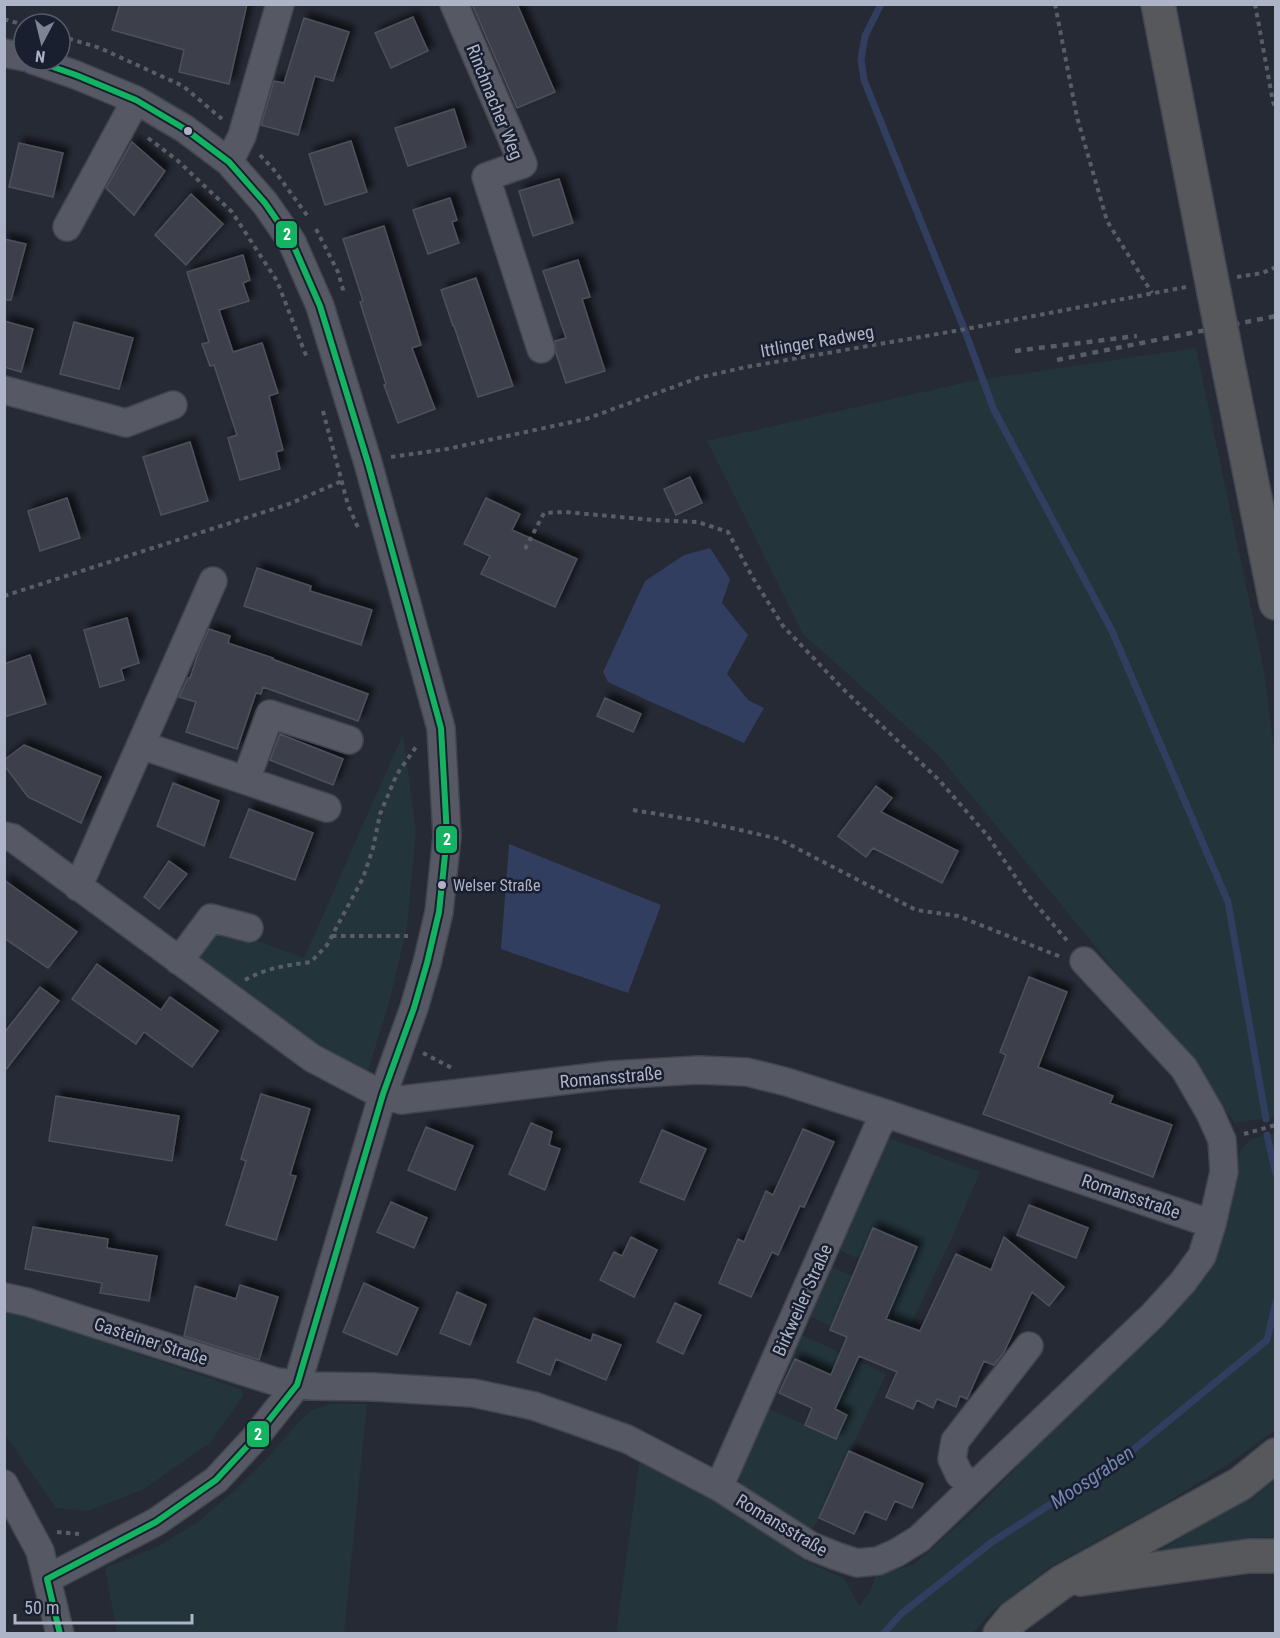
<svg xmlns="http://www.w3.org/2000/svg" width="1280" height="1638" viewBox="0 0 1280 1638" font-family="'Roboto Condensed',sans-serif">
<style>
.green{fill:#23343b}
.water{fill:#313e60}
.lines{fill:none;stroke-linecap:round;stroke-linejoin:round}
.stream{stroke:#313e60;stroke-width:7}
.building{fill:#3d404b;stroke:#4d515d;stroke-width:1.5;filter:url(#shadow)}
.minor-casing{stroke:#42454e;stroke-width:30}
.highway-casing{stroke:#424651;stroke-width:36}
.path{stroke:#585d66;stroke-width:4;stroke-dasharray:4.5 4.5;stroke-linecap:butt}
.minor{stroke:#565963;stroke-width:27}
.highway{stroke:#56585c;stroke-width:33}
.rail{stroke:#595d66;stroke-width:4.5;stroke-dasharray:6 6;stroke-linecap:butt}
.highway-bridge-casing{stroke:#424651;stroke-width:36;stroke-linecap:butt}
.highway-bridge{stroke:#56585c;stroke-width:33}
.bus-1-casing{stroke:#191f2f;stroke-width:10}
.bus-1{stroke:#13b361;stroke-width:6}
.bus-dot{fill:#aeb4c7;stroke:#191f2f;stroke-width:2}
.labels{text-anchor:middle;dominant-baseline:central;stroke-width:5;stroke-linejoin:round;paint-order:stroke}
.bus-label{font-size:16px;fill:#aeb4c7;stroke:#191f2f;text-anchor:start}
.street-label{font-size:18px;fill:#aeb4c7;stroke:#191f2f}
.water-label{font-size:20px;font-style:italic;fill:#7486b2;stroke:#191f2f}
.line-badge{stroke:#191f2f;stroke-width:2}
.badge-label{font-size:16px;text-anchor:middle;font-weight:bold;fill:#fff}
</style>
<defs>
<filter id="shadow"><feDropShadow dx="5.5" dy="-5.5" stdDeviation="3" flood-color="#0009"/></filter>
</defs>
<rect width="100%" height="100%" fill="#262a35"/>
<path class="green" d="M1196,348l68,323 11,87v359l-40,6 -144,-182 -154,-187 -134,-120 -96,-193 264,-60z
M403,734l13,97 -9,96 -18,76 -24,77 -179,-122 25,-34 93,34z
M1275,1133v297l-48,35 -68,42 -109,60 -59,45 -18,21 -357,1 24,-176 75,39 92,65 37,16 15,28 11,-14 6,-17 37,-10 60,-53 123,-126 93,-90 24,-41 15,-39 6,-49 7,-18 10,-10z
M886,1140h8l86,32 -29,68 -57,120 -20,-12 14,-36 -43,-18 -14,32 -25,-11 22,-50 42,19 32,-2 14,-35 -43,-19 -14,31 -24,-11z
M4,1311l30,7 207,71 2,7 -33,47 -68,47 -54,21 -32,-3 -51,-73z
M798,1333l88,41 -67,144 -7,12 -69,-45 -5,-8 27,-70 71,32 11,-24 -12,-6 12,-27 -52,-23 -14,30 -7,-3z
M330,1404h37l-23,229h-227l-12,-65 54,-22 40,-25 35,-30 34,-34 30,-34 14,-13z
M1275,1478v59l-27,1 -94,17z"/>
<path class="water" d="M710,548l20,31 -8,24 26,32 -21,39 21,26 16,8 -20,35 -95,-42 -41,-19 -5,-10 42,-91 39,-26z
M509,844l152,61 -33,88 -127,-44z"/>
<g class="lines">
<path class="stream" d="M881,4l-16,32 -4,23 3,21 101,251 29,79 118,221 116,271 38,217
M1267,1135l9,39
M883,1634l18,-20 91,-72 135,-87 140,-115 9,-38"/>
</g>
<path class="building" d="M120,4h127l-18,80 -50,-12 5,-22 -72,-20z
M472,4h45l38,88 -38,16z
M413,17l15,34 -37,17 -16,-35z
M304,18l45,14 -16,49 -18,-5 -17,59 -37,-10 13,-44 10,2z
M454,109l12,38 -58,19 -13,-38z
M351,141l16,51 -42,13 -16,-51z
M132,142l33,29 -31,44 -28,-27z
M19,143l44,10 -10,44 -44,-10z
M559,179l14,44 -40,13 -14,-45z
M191,194l32,30 -37,41 -31,-30z
M450,198l7,22 -5,2 7,21 -31,11 -15,-44z
M384,226l37,119 -9,3 23,61 -37,14 -14,-38 2,-1 -26,-82 3,-1 -20,-62z
M4,239l22,5 -15,56h-7z
M243,255l7,25 -7,3 6,18 -30,9 14,42 29,-9 16,50 -9,3 14,54 -7,2 4,17 -40,11 -12,-42 9,-3 -23,-70 -4,1 -8,-22 7,-2 -22,-70z
M578,260l12,37 -8,2 23,72 -39,12 -10,-30 -1,-12 11,-3 -23,-67z
M476,278l37,108 -35,11 -24,-71h-1l-12,-36z
M4,321l29,8 -12,43 -17,-5z
M74,322l59,16 -14,51 -59,-15z
M190,442l18,59 -47,14 -18,-58z
M690,477l12,26 -26,12 -12,-26z
M67,498l13,40 -40,13 -12,-40z
M486,498l34,16 -8,16 65,29 -22,48 -74,-33 9,-18 -26,-12z
M257,568l54,18 -1,5 62,19 -11,35 -117,-39z
M127,618l12,45 -18,6 3,11 -24,7 -16,-57z
M209,629l21,7 -2,7 45,15 -1,1 96,35 -10,27 -95,-34 -2,7 -5,-1 -19,56 -51,-17 10,-30 -17,-5 9,-19h2l9,-27z
M30,655l16,49 -42,13v-53z
M605,698l36,16 -8,18 -36,-16z
M280,734l63,25 -10,26 -63,-25z
M24,745l77,32 -20,46 -53,-26 -24,-32v-5z
M173,783l46,18 -15,45 -47,-20z
M876,786l16,12 -11,14 77,39 -16,32 -69,-35 -7,9 -28,-21z
M249,809l64,24 -18,47 -65,-23z
M169,861l18,13 -28,35 -15,-12z
M4,880l73,52 -29,36 -44,-30z
M97,964l64,46 9,-13 48,34 -26,36 -48,-35 -8,12 -64,-45z
M1029,977l38,15 -29,75 75,29 -3,7 62,22 -19,52 -170,-63 23,-59 -6,-3z
M40,987l19,14 -55,71v-39z
M261,1094l49,15 -20,66 6,1 -20,64 -50,-15 20,-64 -5,-2z
M56,1096l123,20 -7,45 -123,-20z
M531,1123l21,9 -3,13 11,4 -15,41 -36,-16z
M426,1127l47,19 -18,44 -47,-20z
M803,1129l31,13 -30,65 -4,-1 -22,49 -6,-3 -21,45 -32,-14 19,-44 6,3 22,-51 7,4z
M662,1130l44,19 -22,51 -44,-18z
M391,1202l36,16 -13,30 -37,-16z
M1029,1205l59,23 -12,30 -59,-23z
M33,1227l75,12 -1,9 50,8 -8,45 -49,-8 2,-10 -77,-14z
M873,1228l44,19 -31,72 34,12 36,-77 35,16 13,-33 60,50 -15,19 -17,-14 -28,60 -10,13 -10,-4 -17,38 -7,-3 -4,11 -19,-8 -4,9 -16,-8 -4,9 -27,-12 11,-25 -38,-16 -24,53 12,6 -11,24 -31,-14 7,-17 -33,-15 16,-34 36,16 16,-38 -17,-7z
M631,1237l26,13 -23,47 -34,-17 14,-28 8,4z
M364,1283l54,25 -21,47 -54,-23z
M240,1285l38,12 -19,63 -75,-24 11,-50 41,13z
M457,1292l29,13 -16,40 -30,-12z
M675,1303l26,12 -18,39 -26,-12z
M534,1318l57,23 2,-7 28,11 -15,35 -50,-21 -6,16 -33,-13z
M849,1451l74,33 -11,24 -17,-7 -9,19 -21,-9 -11,23 -35,-16z"/>
<g class="lines">
<g class="minor-casing">
<path id="minor" d="M454,4l69,160 -37,13 55,172
M4,53l20,4
M33,60l43,15 60,25 49,29 44,33 36,41 27,39 28,64 48,157 73,265 6,108 -8,76 -12,51 -13,45 -31,86 -86,291 -43,54 -38,41 -60,42 -109,57
M229,162l13,-26 38,-132
M67,227l69,-127
M4,390l122,33 47,-18
M141,745l186,63
M246,780l24,-66 79,26
M4,836l9,2 299,220 57,30 32,12 210,-25 87,-5 49,2 40,10 100,32 325,110
M78,887l135,-306
M179,961l32,-43 38,10
M4,1297l23,5 250,80 35,4 62,1 99,6 61,13 93,33 92,48 92,59 25,10 21,7 21,-2 18,-8 23,-14 234,-224 30,-33 19,-26 10,-32 12,-52 -2,-32 -12,-27 -26,-45 -100,-107
M4,1484l36,67 20,83
M719,1487l159,-360 9,-13
M973,1487l-14,-13 -7,-15 3,-18 74,-95"/>
</g>
<g class="highway-casing">
<path id="highway" d="M1158,4l45,232
M1230,374l46,229
M1081,1579l168,-23h27
M1000,1634l13,-16 49,-36 178,-98 36,-29"/>
</g>
<path class="path" d="M1055,4l22,113 30,104 45,72
M1255,4l18,98 3,7
M4,19l20,6
M60,36l40,12 83,38 39,33
M148,138l29,22 55,52 45,69 30,77
M260,155l14,15 35,48
M316,229l22,43 6,21
M1237,277l25,-4 14,-6
M323,411l25,94 11,25
M391,457l56,-8 139,-30 112,-41 48,-11 209,-36 231,-44
M525,549l19,-36 21,-1 88,8 45,2 30,10 25,46 30,48 60,63 96,91 48,55 40,59 43,50
M4,596l285,-92 53,-23
M633,810l68,11 78,18 137,71 42,6 103,41
M332,936h76
M245,980c21,-12 43,-15 66,-18l16,-17 36,-67 10,-30 7,-34 17,-40 19,-27
M423,1053l31,16
M1244,1134l32,-9
M57,1532l22,2"/>
<use href="#minor" class="minor"/>
<use href="#highway" class="highway"/>
<path class="rail" d="M1015,351l122,-15
M1057,360l219,-44"/>
<g class="highway-bridge-casing">
<path id="highway-bridge" d="M1203,236l27,138"/>
</g>
<use href="#highway-bridge" class="highway-bridge"/>
<g class="bus-1-casing">
<path id="bus-1" d="M33,60l43,15 60,25 49,29 44,33 36,41 27,39 28,64 48,157 73,265 6,108 -8,76 -12,51 -13,45 -31,86 -86,291 -43,54 -38,41 -60,42 -109,57 13,55"/>
</g>
<use href="#bus-1" class="bus-1"/>
</g>
<g class="bus-dot">
<circle cx="188" cy="131" r="5"/>
<circle cx="442" cy="885" r="5"/>
</g>
<g class="labels">
<g class="bus-label">
<text x="453" y="885">Welser Straße</text>
</g>
<g class="street-label">
<text transform="translate(495 102) rotate(68)">Rinchnacher Weg</text>
<text transform="translate(817 341) rotate(-10)">Ittlinger Radweg</text>
<text transform="translate(611 1077) rotate(-5)">Romansstraße</text>
<text transform="translate(1131 1196) rotate(19)">Romansstraße</text>
<text transform="translate(802 1300) rotate(-66)">Birkweiler Straße</text>
<text transform="translate(151 1341) rotate(18)">Gasteiner Straße</text>
<text transform="translate(782 1525) rotate(31)">Romansstraße</text>
</g>
<g class="water-label">
<text transform="translate(1092 1477) rotate(-34)">Moosgraben</text>
</g>
</g>
<g class="line-badge">
<rect x="275" y="220" width="23" height="29" rx="6" fill="#13b361"/>
<rect x="435" y="825" width="23" height="29" rx="6" fill="#13b361"/>
<rect x="246" y="1420" width="24" height="28" rx="6" fill="#13b361"/>
</g>
<g class="badge-label">
<text x="287" y="240">2</text>
<text x="447" y="845">2</text>
<text x="258" y="1440">2</text>
</g>
<rect width="1280" height="1638" fill="none" stroke="#aeb4c7" stroke-width="12"/>
<g transform="translate(42 42) rotate(187)"><circle r="28" fill="#191f2f" stroke="#555b6c" stroke-width="1.5"/>
<path d="M0-4.5L10 22L0 15L-10 22Z" fill="#7e8494"/>
<text y="-9" font-size="16" font-weight="bold" text-anchor="middle" fill="#aeb4c7">N</text>
</g>
<path d="M15 1614v9h177v-9" fill="none" stroke="#aeb4c7" stroke-width="3"/>
<text x="24" y="1614" font-size="18" fill="#aeb4c7" stroke="#191f2f" stroke-width="4.5" paint-order="stroke">50 m</text>
</svg>
